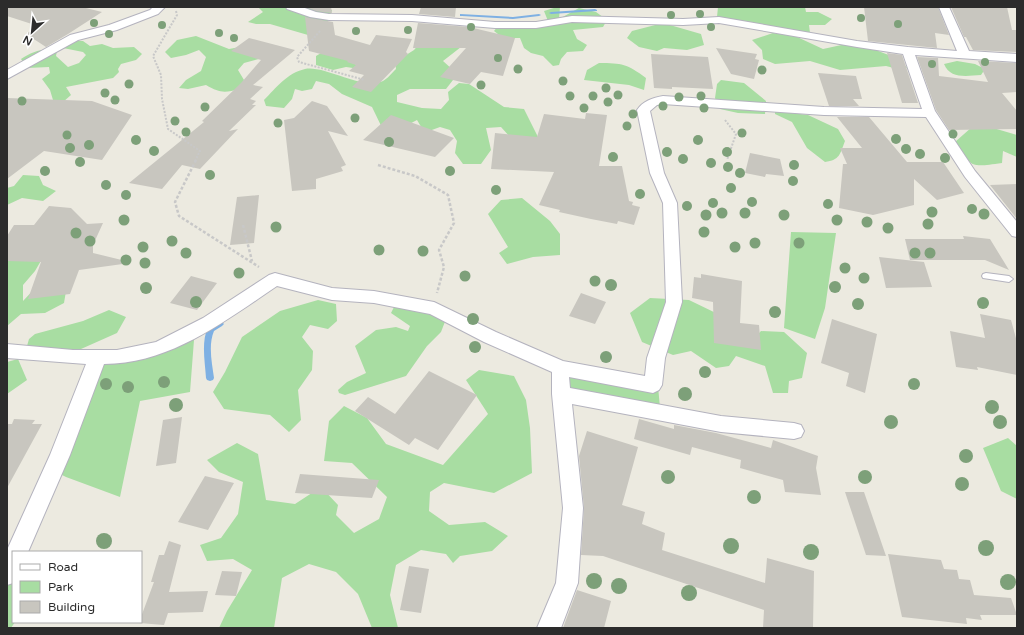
<svg xmlns="http://www.w3.org/2000/svg" width="1024" height="635" viewBox="0 0 1024 635" font-family="'Varela Round',sans-serif">
<style>
.green{fill:#a8dda2}
.lines{fill:none;stroke-linecap:round;stroke-linejoin:round}
.stream{fill:#7eb0e3;fill-rule:evenodd}
.building{fill:#c8c6bf}
.service-casing{stroke:#b4b3be;stroke-width:2}
.minor-casing{stroke:#b4b3be;stroke-width:2}
.path-far1{stroke:#c8c8c8;stroke-width:2;stroke-dasharray:2 1.5;stroke-linecap:butt}
.path{stroke:#c8c8c8;stroke-width:2.5;stroke-dasharray:3 2;stroke-linecap:butt}
.service{fill:#fff;fill-rule:evenodd}
.minor{fill:#fff;fill-rule:evenodd}
.tree{fill:#7da079}
</style>
<rect width="100%" height="100%" fill="#eceae0"/>
<path class="green" d="M258,7h63l11,3 -5,13 -19,12 -38,-11h-14l-8,-2 15,-10z
M557,7h3l-1,12 20,-11 17,4 11,8 -4,7 -30,3 4,9 10,6 -4,6 -16,1 -6,7 -2,6 -6,1 -10,-10 -12,-3 -7,-5 -4,-10h-17l-9,-7 4,-5 50,-5 -4,-10z
M718,7h87l1,5h12l14,7 -7,6h-16l1,8 -93,-16z
M663,23l38,11 3,11 -17,5 -23,-2 -7,3 -18,-4 -12,-9 5,-7z
M773,33l22,3 28,13 23,-5 27,5 26,10 8,9 -9,1 -12,-3 -46,4 -30,-9 -35,3 -12,-5 -1,-9 -10,-10z
M196,36l33,13 16,-3 21,11 -22,6 -6,7 6,10 -4,9c-16,4 -20,4 -34,-4l-18,4 -9,-1 7,-8 15,-9 5,-14 -7,-7 -13,5 -15,3 -6,-6 12,-12z
M76,41h7l7,5 12,-2 11,4 21,-1 8,7 -6,6 -15,4 -3,5 1,3 -6,6 -47,9 5,8 -8,7 -10,-2 -3,-10 -8,-11 8,-6 -1,-6 -22,1 -6,-9c11,-7 23,-12 36,-8l-1,5 12,11 11,-4 7,-8 -3,-3 -20,-4z
M421,42l40,5 -18,14 10,9v10l-7,9h-36l-13,6v7l25,6 19,1 8,-9 -1,-8 11,-9 10,1 35,23 20,2 14,28 -19,10 -18,-20 -15,1 5,22 -10,14h-18l-8,-11 2,-12 -7,-11 -10,-3 -11,4 -6,-1 -6,-10 -31,16 -14,-29 -30,-13 -13,-10 -13,-3 -4,8 -10,2 -7,-2 -3,10 -8,9 -18,-2 -2,-6c12,-12 23,-27 41,-31 20,-4 58,22 78,12 4,-2 9,-8 13,-12l-1,-7 19,-12z
M331,47l9,1 20,21 -14,-2 -13,3 -17,-5v-9z
M957,61l18,3 10,5 -4,6c-15,1 -31,4 -37,-11z
M599,63c23,0 28,1 47,15l-2,12 -15,-5 -45,-5 3,-10z
M721,80l23,3 22,18 -1,13 -27,-1 -18,-4 -5,-11 2,-14z
M775,111l33,4 30,14 7,12c-5,13 -5,19 -20,21l-18,-14 -15,-26 -17,-8z
M983,125l34,10v22l-14,-6 -1,12c-31,4 -30,6 -47,-21l17,-15z
M23,175l16,1 4,9 13,6 -13,10 -21,-3 -15,7v-17l7,-2z
M522,198l28,23 10,13v21l-27,2 -26,7 -8,-11 9,-6 -20,-33 13,-14z
M791,232l45,1 -11,75 -10,31 -31,-11z
M7,242l42,5 -14,24 -12,14v16l16,-17 28,1 -3,18 -19,10 -24,1 -14,12z
M650,298l39,2 33,16 25,30 14,-15 23,1 23,21 -5,25 -13,3 -1,12h-15l-8,-27 -29,-10 -7,10 -13,2 -25,-17 -18,4 -31,-13 -12,-29z
M318,300l18,4 1,17 -9,8 -18,-4 -8,12 11,14 -1,19 -14,20 3,30 -12,12 -19,-17 -46,-6 -11,-17 12,-20 17,-35 38,-26z
M394,307l39,4 13,8 -5,13 -14,14 -21,30 -61,19 -6,-2 -1,-3 9,-8 19,-9 -11,-27 21,-16 20,-3 12,4 2,-5 -19,-13z
M109,310l17,7 -9,16 -36,16 -27,3 -27,-6 2,-7 6,-5 48,-13z
M190,338l4,2 -4,52 -50,9 -20,96 -54,-20 -8,-4 44,-112z
M18,359l9,21 -20,14v-32z
M479,370l35,6 12,24 4,28 2,45 -38,20 -50,-10 -14,9 -1,19 20,14 36,-3 23,14 -16,15 -32,5 -7,7 -7,-9 -25,-4 -25,15 -6,30 8,33h-26l-14,-34 -22,-22 -27,-8 -27,14 -8,50h-55l8,-17 25,-41 -19,-11 -26,2 -7,-16 21,-7 17,-24 5,-32 -24,-10 -12,-12 30,-17 21,11 8,46 29,4 26,-17 17,18 -2,10 18,18 25,-14 8,-22 -35,-34 -28,-2 5,-40 15,-15 23,12 19,26 57,21 45,-51 -22,-34z
M566,373l92,13 2,22 -96,-19z
M1008,438l9,8v53l-16,-8 -18,-43z
M7,547l6,6v69h2l-4,6h-4z"/>
<g class="lines">
<path class="stream" d="M595,9l2,1v1l-46,3 -2,-1 2,-1z
M460,14l53,3 26,-3 2,1 -2,1 -26,3 -51,-3h-2z
M220,321l2,1 2,2 -2,2 -8,5c-6,14 -2,32 0,47l-1,2 -3,1 -3,-1 -1,-2c-1,-16 -5,-36 2,-51z"/>
</g>
<path class="building" d="M7,7h75l20,5 -34,22 -22,13 -20,-13 12,-8 -31,-10z
M306,7h25l1,6 -16,-2z
M421,7h35l-1,10 -36,-3z
M864,7h74l11,28 -14,-2 2,15 -69,-7z
M951,7h56l5,23h5v22l-44,-2 -7,-13h-2z
M305,17l28,5 2,13 35,10 6,-10 36,4 -6,13 2,2 -37,38 -19,-5 12,-12 -15,-4 7,-6 -9,-3 1,-1 -39,-10z
M418,23l51,4 46,11 -12,38 -22,-4 -11,12 -30,-7 26,-29h-53z
M249,38l46,12 -42,35 10,2 -13,12 6,2 -4,4h4l-27,26 9,-2 -38,40 -18,-4 -20,24 -33,-6 75,-61 -2,-1 39,-38 20,-23 -30,-9z
M716,48l41,6 -2,5 4,1 -5,19 -23,-5z
M887,53l15,2 16,48h-16z
M651,54l57,3 5,32 -41,-2v2l-18,-1z
M917,57l21,1 1,18 49,6 -10,-21 39,2v29l-15,1 15,18v18l-68,1 -13,-20z
M818,73l38,3 6,23h-9l6,7h-30z
M7,98l85,3 40,14 -30,45 -58,-9 -37,28z
M312,101l15,5 21,30 -20,-5 18,34 -5,2 2,4 -27,8v10l-24,2 -8,-71 10,-2z
M586,113l21,2 -8,51h23l7,35 4,1 -1,3 8,2 -6,18 -16,-4 -1,3 -26,-5 -32,-7 1,-2 -21,-5 15,-33 -63,-3 4,-36 42,4 7,-23 41,5z
M391,115l63,23 -19,19 -72,-17z
M837,117h32l38,45h36l21,31 -27,7 -23,-21v26l-41,10 -34,-7 4,-44h4l-7,-16h22z
M750,153l30,6 4,17 -18,-2 -1,3 -20,-4z
M1017,184v35l-27,-34z
M259,195l-5,48 -24,2 7,-48z
M49,206l22,2 16,16 16,-1 -10,22v8l37,9v1l-51,7 -9,24 -42,5 13,-37 -34,-1v-25l7,-11h20z
M963,236l27,3 19,31 -24,-10h-75l-5,-21h59z
M879,257l45,5 8,25 -46,1z
M701,274l41,7 -2,42 19,2 2,25 -47,-7 -1,-41 -21,-4 2,-21 7,1z
M191,276l26,7 -20,27 -27,-7z
M581,293l25,9 -11,22 -26,-8z
M980,314l31,6 6,22v33l-40,-8 1,3 -22,-3 -6,-36 35,7z
M832,319l45,15 -12,59 -19,-7 3,-13 -28,-10z
M429,371l48,24 -39,55 -23,-12 -6,7 -54,-34 13,-14 27,17z
M182,417l-6,46 -20,3 7,-46z
M14,419l21,1 -3,4h10l-35,64v-64h5z
M639,419l35,10v-4l42,8 55,15 2,-8 45,16 -2,12 5,27 -36,-3 -2,-12 -43,-12 1,-8 -49,-13 -2,8 -56,-16z
M587,431l51,16 -16,58 23,7 -3,12 23,9 -3,17 103,33 2,-25 47,13 -1,57h-50l1,-18 -161,-54 -22,-1 3,-47 -5,-52z
M300,474l79,6 -7,18 -77,-5z
M205,476l29,7 -26,47 -30,-8z
M845,492h19l22,64 -20,-1z
M169,541l12,4 -12,47 39,-1 -5,21 -35,1 -4,12 -25,-2 2,-1v-5l13,-35h-3l8,-27h5z
M888,554l53,6 3,9 13,1 2,9 11,1 4,15 37,3 6,17h-37l2,5 -16,-2 1,6 -65,-7z
M409,566l20,3 -8,44 -21,-3z
M222,571l20,1 -6,24 -21,-1z
M577,590l34,11 -7,27h-41z"/>
<g class="lines">
<g class="service-casing">
<path id="service" d="M986,273l23,3 4,3 -4,3 -26,-4 -1,-2 1,-2z"/>
</g>
<g class="minor-casing">
<path id="minor" d="M153,7h12l-7,7 -41,16 -39,10 -71,39v-9l63,-35 39,-10 41,-15z
M286,7h16l14,5 13,2 83,1 83,7h41l36,-6 111,3 36,-2 138,24 51,6 49,4 -18,-44h10l20,44 48,3v8l-102,-7 20,56 40,60 42,51v15l-5,-1 -47,-59 -39,-60 -102,-2 -161,-11 -6,1 -7,6 14,62 13,30 5,99 -17,56 -3,27 -3,5 -6,3 -84,-16 1,11 151,28 73,7 7,2 3,6 -3,6 -7,2 -73,-7 -149,-28 11,104 -5,75 -17,45h-24l19,-45 7,-75 -11,-114v-22l-68,-30 -54,-28 -56,-11 -42,-3 -55,-14c-52,35 -107,78 -173,78l-34,91 -42,97h-15v31l-6,2v-35l43,-95 36,-91 -79,-6v-14l66,6h44l39,-8 47,-24 66,-43 6,-2 57,15 42,3 60,11 62,30 67,29 82,15 2,-18 19,-56 -3,-99 -13,-30 -13,-63c6,-9 15,-12 26,-14l161,11 98,2 -19,-55 -46,-7 -138,-24 -36,2 -111,-3 -36,6h-41l-83,-7 -83,-1 -19,-3 -23,-8z"/>
</g>
<path class="path-far1" d="M176,11l1,4 -24,41 8,19 1,24 6,30 32,22 -5,10
M320,31l-23,26 2,5 66,18
M725,120l11,14 -9,26"/>
<path class="path" d="M196,160l-21,42 4,14 80,51
M378,165l37,11 33,19 6,28 -15,27 5,17 -7,26
M243,225l9,36"/>
<use href="#service" class="service"/>
<use href="#minor" class="minor"/>
</g>
<g class="tree">
<circle cx="700" cy="14" r="4"/>
<circle cx="671" cy="15" r="4"/>
<circle cx="861" cy="18" r="4"/>
<circle cx="94" cy="23" r="4"/>
<circle cx="898" cy="24" r="4"/>
<circle cx="162" cy="25" r="4"/>
<circle cx="471" cy="27" r="4"/>
<circle cx="711" cy="27" r="4"/>
<circle cx="408" cy="30" r="4"/>
<circle cx="356" cy="31" r="4"/>
<circle cx="219" cy="33" r="4"/>
<circle cx="109" cy="34" r="4"/>
<circle cx="234" cy="38" r="4"/>
<circle cx="498" cy="58" r="4"/>
<circle cx="985" cy="62" r="4"/>
<circle cx="932" cy="64" r="4"/>
<circle cx="518" cy="69" r="4.5"/>
<circle cx="762" cy="70" r="4.5"/>
<circle cx="563" cy="81" r="4.5"/>
<circle cx="129" cy="84" r="4.5"/>
<circle cx="481" cy="85" r="4.5"/>
<circle cx="606" cy="88" r="4.5"/>
<circle cx="105" cy="93" r="4.5"/>
<circle cx="618" cy="95" r="4.5"/>
<circle cx="570" cy="96" r="4.5"/>
<circle cx="593" cy="96" r="4.5"/>
<circle cx="701" cy="96" r="4.5"/>
<circle cx="679" cy="97" r="4.5"/>
<circle cx="115" cy="100" r="4.5"/>
<circle cx="22" cy="101" r="4.5"/>
<circle cx="608" cy="102" r="4.5"/>
<circle cx="663" cy="106" r="4.5"/>
<circle cx="205" cy="107" r="4.5"/>
<circle cx="584" cy="108" r="4.5"/>
<circle cx="704" cy="108" r="4.5"/>
<circle cx="633" cy="114" r="4.5"/>
<circle cx="355" cy="118" r="4.5"/>
<circle cx="175" cy="121" r="4.5"/>
<circle cx="278" cy="123" r="4.5"/>
<circle cx="627" cy="126" r="4.5"/>
<circle cx="186" cy="132" r="4.5"/>
<circle cx="742" cy="133" r="4.5"/>
<circle cx="953" cy="134" r="4.5"/>
<circle cx="67" cy="135" r="4.5"/>
<circle cx="896" cy="139" r="5"/>
<circle cx="136" cy="140" r="5"/>
<circle cx="698" cy="140" r="5"/>
<circle cx="389" cy="142" r="5"/>
<circle cx="89" cy="145" r="5"/>
<circle cx="70" cy="148" r="5"/>
<circle cx="906" cy="149" r="5"/>
<circle cx="154" cy="151" r="5"/>
<circle cx="667" cy="152" r="5"/>
<circle cx="727" cy="152" r="5"/>
<circle cx="920" cy="154" r="5"/>
<circle cx="613" cy="157" r="5"/>
<circle cx="945" cy="158" r="5"/>
<circle cx="683" cy="159" r="5"/>
<circle cx="80" cy="162" r="5"/>
<circle cx="711" cy="163" r="5"/>
<circle cx="794" cy="165" r="5"/>
<circle cx="728" cy="167" r="5"/>
<circle cx="45" cy="171" r="5"/>
<circle cx="450" cy="171" r="5"/>
<circle cx="740" cy="173" r="5"/>
<circle cx="210" cy="175" r="5"/>
<circle cx="793" cy="181" r="5"/>
<circle cx="106" cy="185" r="5"/>
<circle cx="731" cy="188" r="5"/>
<circle cx="496" cy="190" r="5"/>
<circle cx="640" cy="194" r="5"/>
<circle cx="126" cy="195" r="5"/>
<circle cx="752" cy="202" r="5"/>
<circle cx="713" cy="203" r="5"/>
<circle cx="828" cy="204" r="5"/>
<circle cx="687" cy="206" r="5"/>
<circle cx="972" cy="209" r="5"/>
<circle cx="932" cy="212" r="5.5"/>
<circle cx="722" cy="213" r="5.5"/>
<circle cx="745" cy="213" r="5.5"/>
<circle cx="984" cy="214" r="5.5"/>
<circle cx="706" cy="215" r="5.5"/>
<circle cx="784" cy="215" r="5.5"/>
<circle cx="124" cy="220" r="5.5"/>
<circle cx="837" cy="220" r="5.5"/>
<circle cx="867" cy="222" r="5.5"/>
<circle cx="928" cy="224" r="5.5"/>
<circle cx="276" cy="227" r="5.5"/>
<circle cx="888" cy="228" r="5.5"/>
<circle cx="704" cy="232" r="5.5"/>
<circle cx="76" cy="233" r="5.5"/>
<circle cx="90" cy="241" r="5.5"/>
<circle cx="172" cy="241" r="5.5"/>
<circle cx="755" cy="243" r="5.5"/>
<circle cx="799" cy="243" r="5.5"/>
<circle cx="143" cy="247" r="5.5"/>
<circle cx="735" cy="247" r="5.5"/>
<circle cx="379" cy="250" r="5.5"/>
<circle cx="423" cy="251" r="5.5"/>
<circle cx="186" cy="253" r="5.5"/>
<circle cx="915" cy="253" r="5.5"/>
<circle cx="930" cy="253" r="5.5"/>
<circle cx="126" cy="260" r="5.5"/>
<circle cx="145" cy="263" r="5.5"/>
<circle cx="845" cy="268" r="5.5"/>
<circle cx="239" cy="273" r="5.5"/>
<circle cx="465" cy="276" r="5.5"/>
<circle cx="864" cy="278" r="5.5"/>
<circle cx="595" cy="281" r="5.5"/>
<circle cx="611" cy="285" r="6"/>
<circle cx="835" cy="287" r="6"/>
<circle cx="146" cy="288" r="6"/>
<circle cx="196" cy="302" r="6"/>
<circle cx="983" cy="303" r="6"/>
<circle cx="858" cy="304" r="6"/>
<circle cx="775" cy="312" r="6"/>
<circle cx="473" cy="319" r="6"/>
<circle cx="475" cy="347" r="6"/>
<circle cx="606" cy="357" r="6"/>
<circle cx="705" cy="372" r="6"/>
<circle cx="164" cy="382" r="6"/>
<circle cx="106" cy="384" r="6"/>
<circle cx="914" cy="384" r="6"/>
<circle cx="128" cy="387" r="6"/>
<circle cx="685" cy="394" r="7"/>
<circle cx="176" cy="405" r="7"/>
<circle cx="992" cy="407" r="7"/>
<circle cx="891" cy="422" r="7"/>
<circle cx="1000" cy="422" r="7"/>
<circle cx="966" cy="456" r="7"/>
<circle cx="668" cy="477" r="7"/>
<circle cx="865" cy="477" r="7"/>
<circle cx="962" cy="484" r="7"/>
<circle cx="754" cy="497" r="7"/>
<circle cx="104" cy="541" r="8"/>
<circle cx="731" cy="546" r="8"/>
<circle cx="986" cy="548" r="8"/>
<circle cx="811" cy="552" r="8"/>
<circle cx="594" cy="581" r="8"/>
<circle cx="1008" cy="582" r="8"/>
<circle cx="619" cy="586" r="8"/>
<circle cx="689" cy="593" r="8"/>
</g>
<rect width="1024" height="635" fill="none" stroke="#2c2c2c" stroke-width="16"/>
<rect x="12" y="551" width="130" height="72" fill="#ffffff" stroke="#ababab"/>
<rect x="20" y="564" width="20" height="6" fill="#ffffff" stroke="#ababab"/>
<text x="48" y="571" font-size="12" fill="#2c2c2c">Road</text>
<rect x="20" y="581" width="20" height="12" fill="#a8dda2" stroke="#ababab"/>
<text x="48" y="591" font-size="12" fill="#2c2c2c">Park</text>
<rect x="20" y="601" width="20" height="12" fill="#c8c6bf" stroke="#ababab"/>
<text x="48" y="611" font-size="12" fill="#2c2c2c">Building</text>
<g transform="translate(32 32) rotate(207)" stroke="#ffffff" stroke-width="3" paint-order="stroke">
<path d="M0-3L7 15L0 10L-7 15Z" fill="#2c2c2c"/>
<text y="-6" font-size="11" font-weight="bold" text-anchor="middle" fill="#2c2c2c">N</text>
</g>
</svg>
